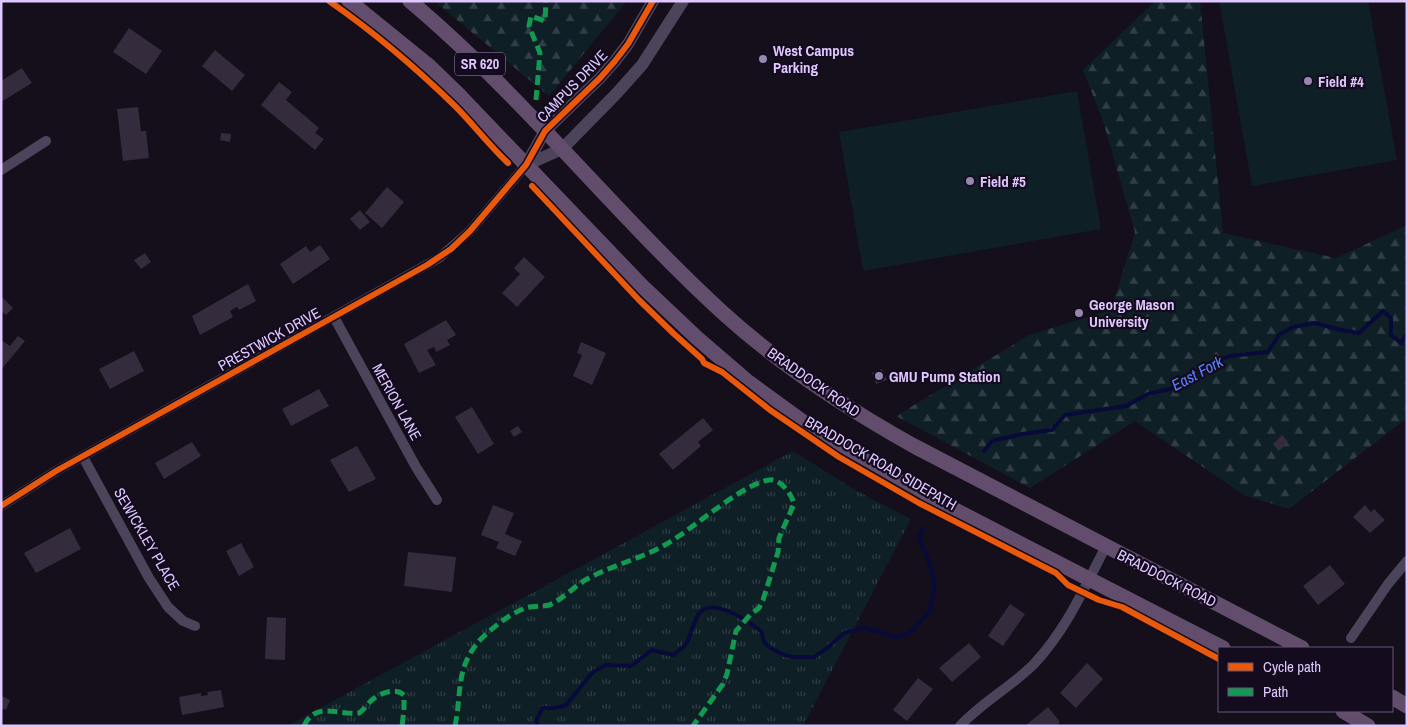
<svg xmlns="http://www.w3.org/2000/svg" width="1408" height="727" viewBox="0 0 1408 727" font-family="'Archivo Narrow',sans-serif">
<style>
.grass{fill:url(#grass-tufts)}
.forest{fill:url(#forest-firs)}
.garden{fill:#0f1f26}
.lines{fill:none;stroke-linecap:round;stroke-linejoin:round}
.stream{stroke:#080b39;stroke-width:4}
.building{fill:#342c3d}
.minor{stroke:#4b445b;stroke-width:10}
.tertiary{stroke:#4b445b;stroke-width:12}
.primary{stroke:#624d6d;stroke-width:15}
.quiet{stroke:#139951;stroke-width:5;stroke-dasharray:10 5;stroke-linecap:butt}
.cycleway-casing{stroke:#140b1e;stroke-width:9}
.cycleway{stroke:#e8590c;stroke-width:6}
.poi-dot{fill:#9787af;stroke:#140b1e;stroke-width:2}
.labels{text-anchor:middle;dominant-baseline:central;stroke-width:4.5;stroke-linejoin:round;paint-order:stroke}
.shield{fill:#140b1e;stroke:#a18fbc;stroke-width:1}
.shield-label{font-size:14px;font-weight:bold;fill:#dec8ff}
.poi-label{font-size:15px;font-weight:bold;fill:#dec8ff;stroke:#140b1e;text-anchor:start}
.street-label{font-size:15px;fill:#dec8ff;stroke:#140b1e}
.water-label{font-size:16px;font-style:italic;fill:#5683ff;stroke:#140b1e}
</style>
<defs>
<pattern id="grass-tufts" width="24" height="20" patternUnits="userSpaceOnUse" patternTransform="scale(1.25)"><rect width="24" height="20" fill="#0f1f26"/><path d="M3 7l-1-3M5 7V3M7 7l1-3M15 17l-1-3M17 17v-4M19 17l1-3" fill="none" stroke="#323e47"/></pattern>
<pattern id="forest-firs" width="22" height="20" patternUnits="userSpaceOnUse" patternTransform="scale(1.25)"><rect width="22" height="20" fill="#0f1f26"/><path d="M5 1l3.5 6h-7zM16 11l3.5 6h-7z" fill="#323e47"/></pattern>
</defs>
<rect width="100%" height="100%" fill="#140f1a"/>
<path class="grass" d="M793,451l62,39 56,29 -108,207h-516z"/>
<path class="forest" d="M434,1h193l-78,95z
M1155,1h45l23,232 113,25 71,-33v193l-118,91 -45,-14 -109,-74 -105,67 -134,-72 133,-81 82,-25 24,-78 -32,-111 -20,-51z"/>
<path class="garden" d="M1219,1h149l29,159 -145,26z
M1077,91l24,138 -238,42 -24,-139z"/>
<g class="lines">
<path class="stream" d="M984,451l8,-10 30,-7 30,-4 13,-15 61,-9 22,-12 26,-6 26,-19 29,-13 39,-4 11,-17 14,-8 22,-4 26,7 18,3 24,-22 8,7v17l10,8 6,-10
M538,726l-2,-6 7,-12h12l11,-3 27,-33 13,-7 25,1 21,-16 21,5c21,-14 14,-19 24,-38 11,-24 51,4 64,14l3,11 8,7 12,6 11,2h19l12,-8 18,-16 20,-5 32,9 8,-2 10,-6 16,-19 4,-20 -2,-20 -13,-33 4,-9"/>
</g>
<path class="building" d="M129,28l33,23 -16,23 -33,-22z
M215,50l30,25 -13,16 -30,-25z
M22,68l10,15 -31,19v-21z
M279,82l13,10 -6,8 33,28 -4,5 9,6 -9,11 -54,-45z
M138,107l3,24h5l3,27 -26,3 -6,-52z
M221,133l10,1 -1,8 -10,-2z
M387,187l17,15 -22,26 -17,-15z
M360,210l10,12 -10,8 -10,-11z
M320,245l10,14 -37,25 -13,-20 26,-18 4,6z
M145,253l6,9 -10,7 -7,-9z
M524,257l21,20 -28,30 -15,-14 18,-19 -6,-6z
M248,284l8,17 -17,9 -2,-3 -7,4 3,6 -33,18 -8,-19z
M1,296l12,12 -7,7 -5,-4z
M446,320l10,15 -9,5 3,5 -14,7 -2,-5 -7,3 9,15 -17,8 -15,-29z
M18,336l7,5 -24,29v-30l9,6z
M581,342l25,11 -14,32 -19,-9 9,-21 -5,-2z
M134,351l10,20 -34,18 -11,-20z
M882,369l5,11 -11,4 -4,-11z
M319,389l10,17 -38,20 -9,-17z
M472,407l22,37 -16,10 -23,-37z
M703,418l10,12 -15,12 3,4 -28,24 -14,-16z
M518,426l4,6 -8,5 -4,-6z
M1282,435l6,7 -9,9 -6,-7z
M192,442l9,14 -37,23 -9,-16z
M357,446l19,33 -27,13 -19,-32z
M493,505l21,8 -9,21 17,7 -7,15 -19,-8 3,-6 -18,-7z
M1365,505l6,7 3,-3 11,11 -15,13 -17,-16z
M70,528l11,21 -45,24 -12,-20z
M241,543l13,24 -15,9 -13,-25z
M408,552l48,5 -4,35 -48,-6z
M1330,565l15,19 -27,21 -15,-19z
M1010,604l15,10 -22,32 -15,-10z
M267,617l19,1 -1,42 -20,-1z
M969,643l12,14 -29,25 -13,-14z
M1087,663l16,16 -27,29 -16,-15z
M918,678l15,11 -26,32 -14,-11z
M221,690l3,17 -42,8 -3,-18 22,-4v3l7,-1 -1,-3z
M2,696l8,4 -4,10 -5,-2z
M1048,707l12,15 -4,4h-31z"/>
<g class="lines">
<path class="minor" d="M1,170l45,-29
M334,317l82,150 21,33
M83,457l66,121 19,29 15,14 12,5
M1,506l55,-35 383,-213 31,-27 56,-66
M1351,638l37,-54 19,-23
M960,726c22,-24 51,-39 74,-62 32,-34 51,-77 72,-118"/>
<path class="tertiary" d="M526,165l36,-16 54,-55 26,-29 41,-64
M526,165l19,-34 55,-53 15,-17 13,-17 25,-43"/>
<path class="primary" d="M349,1l79,64 31,30 183,191 55,52 50,43 66,48 82,50 328,169
M410,1c113,95 204,212 312,311 58,53 124,96 192,134l388,202
M1392,697l15,9
M1343,711l25,15"/>
<path class="quiet" d="M536,100l4,-47 -11,-27 2,-10 14,5 1,-20
M304,726c9,-20 24,-15 43,-13 4,0 8,1 12,0 5,-3 9,-10 14,-14 8,-6 23,-12 31,-4v15l-2,16
M455,726c7,-33 0,-58 25,-86 11,-11 28,-25 43,-31 8,-4 18,-2 26,-4 10,-3 27,-20 38,-26 29,-16 60,-21 89,-41 22,-14 69,-55 93,-58 11,-2 23,14 25,24l-15,34 -1,14 -15,48 -4,8 -8,6 -15,17 -9,43 -4,10 -30,42"/>
<g class="cycleway-casing">
<path id="cycleway" d="M329,1c45,31 87,67 126,105 18,18 34,39 53,57
M532,186l107,114 34,33 29,26 2,4 18,9 48,38 69,47 80,46 137,70 12,12 31,15 23,7 97,52
M1,506l55,-35 371,-206 24,-16 19,-18 56,-66 19,-34 55,-53 15,-17 13,-17 25,-43"/>
</g>
<use href="#cycleway" class="cycleway"/>
</g>
<g class="poi-dot">
<circle cx="763" cy="59" r="5"/>
<circle cx="1308" cy="81" r="5"/>
<circle cx="970" cy="181" r="5"/>
<circle cx="1079" cy="313" r="5"/>
<circle cx="879" cy="376" r="5"/>
</g>
<g class="labels">
<rect class="shield" x="455" y="52.5" width="50" height="23" rx="4"/>
<g class="shield-label">
<text x="480" y="64">SR 620</text>
</g>
<g class="poi-label">
<text x="773" y="50">West Campus<tspan x="773" dy="17">Parking</tspan></text>
<text x="1318" y="81">Field #4</text>
<text x="980" y="181">Field #5</text>
<text x="1089" y="304">George Mason<tspan x="1089" dy="17">University</tspan></text>
<text x="889" y="376">GMU Pump Station</text>
</g>
<g class="street-label">
<text transform="translate(572 86) rotate(-46)">CAMPUS DRIVE</text>
<text transform="translate(269 339) rotate(-29)">PRESTWICK DRIVE</text>
<text transform="translate(814 382) rotate(35)">BRADDOCK ROAD</text>
<text transform="translate(397 402) rotate(61)">MERION LANE</text>
<text transform="translate(881 463) rotate(30)">BRADDOCK ROAD SIDEPATH</text>
<text transform="translate(147 539) rotate(60)">SEWICKLEY PLACE</text>
<text transform="translate(1167 578) rotate(27)">BRADDOCK ROAD</text>
</g>
<g class="water-label">
<text transform="translate(1197 373) rotate(-28)">East Fork</text>
</g>
</g>
<rect width="1408" height="727" fill="none" stroke="#dec8ff" stroke-width="5"/>
<rect x="1218" y="647" width="175" height="65" fill="#140b1e" stroke="#655778"/>
<rect x="1228" y="663" width="25" height="8" fill="#e8590c" stroke="#655778"/>
<text x="1263" y="672" font-size="15" fill="#dec8ff">Cycle path</text>
<rect x="1228" y="688" width="25" height="8" fill="#139951" stroke="#655778"/>
<text x="1263" y="697" font-size="15" fill="#dec8ff">Path</text>
</svg>
